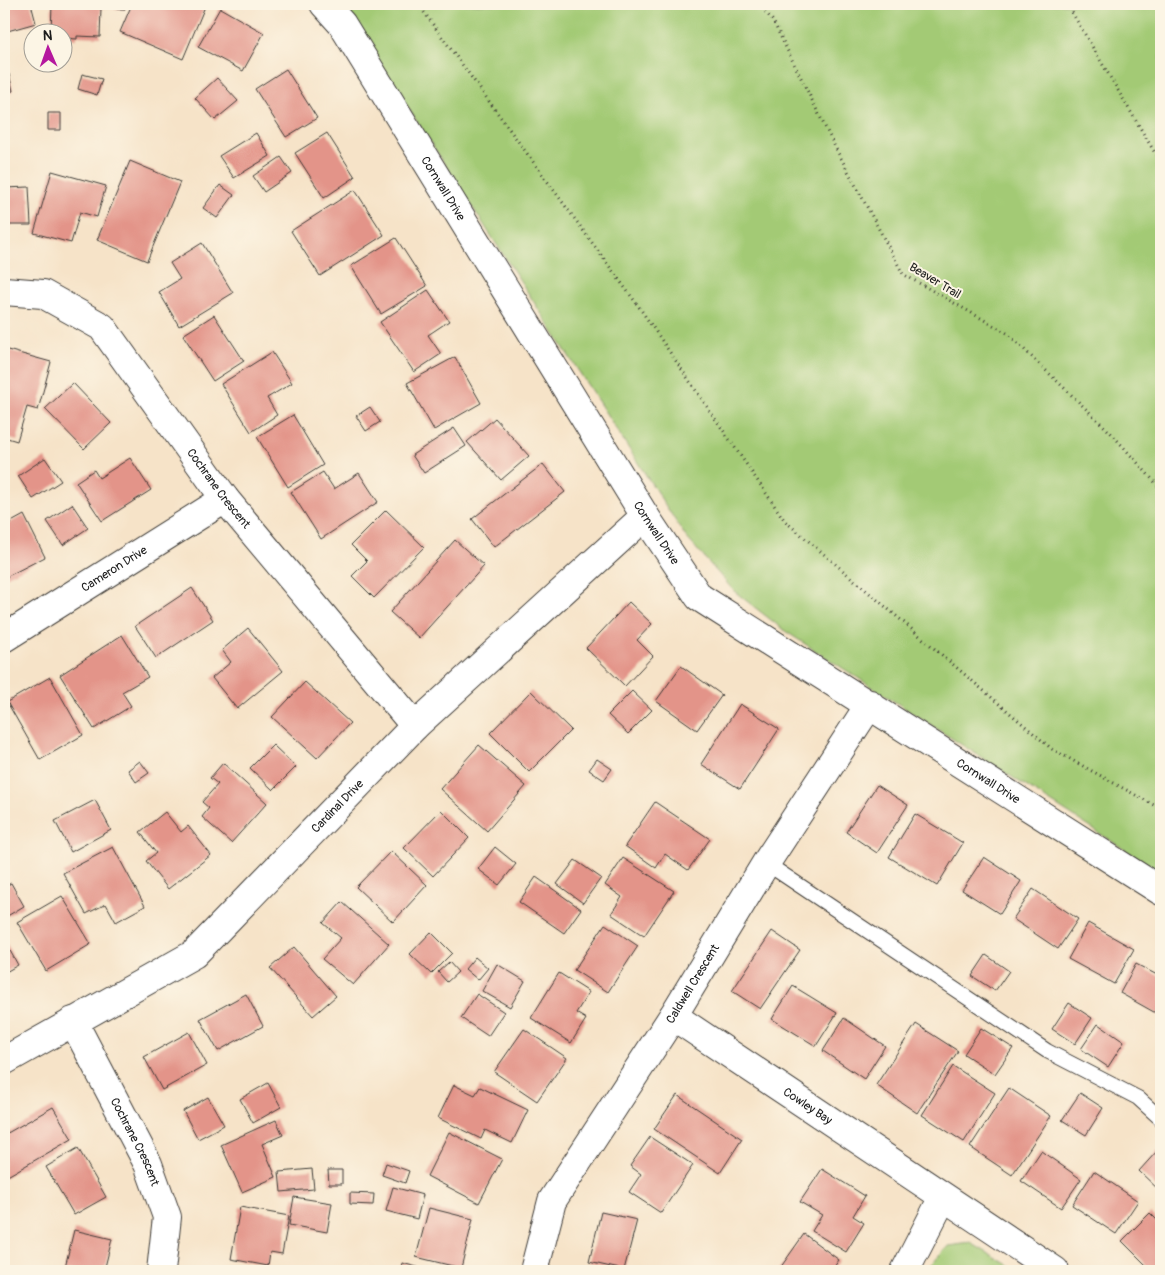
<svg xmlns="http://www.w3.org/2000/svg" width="1165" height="1275" viewBox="0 0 1165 1275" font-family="Pangolin,sans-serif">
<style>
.green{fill:#a3ca75;stroke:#607348}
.building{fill:#e39489}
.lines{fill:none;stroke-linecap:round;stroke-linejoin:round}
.lane-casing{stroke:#3d3a36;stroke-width:16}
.street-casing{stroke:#3d3a36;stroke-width:30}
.path{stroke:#3d3a36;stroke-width:3;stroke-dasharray:1 4;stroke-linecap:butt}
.lane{stroke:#fff;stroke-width:14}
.street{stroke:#fff;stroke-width:28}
.labels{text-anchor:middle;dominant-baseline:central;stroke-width:4;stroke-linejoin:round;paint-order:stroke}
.street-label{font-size:12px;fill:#1c1c1c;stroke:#fcf5e5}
</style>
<rect width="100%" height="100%" fill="#fcf5e5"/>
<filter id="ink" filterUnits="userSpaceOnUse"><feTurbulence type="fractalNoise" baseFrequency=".02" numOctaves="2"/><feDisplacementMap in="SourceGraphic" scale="10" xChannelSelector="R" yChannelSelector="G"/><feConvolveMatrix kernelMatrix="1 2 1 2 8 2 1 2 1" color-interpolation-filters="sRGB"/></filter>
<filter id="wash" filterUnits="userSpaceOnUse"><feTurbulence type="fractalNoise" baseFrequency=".0096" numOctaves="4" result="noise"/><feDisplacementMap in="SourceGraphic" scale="20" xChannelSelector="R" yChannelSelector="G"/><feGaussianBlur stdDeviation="1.12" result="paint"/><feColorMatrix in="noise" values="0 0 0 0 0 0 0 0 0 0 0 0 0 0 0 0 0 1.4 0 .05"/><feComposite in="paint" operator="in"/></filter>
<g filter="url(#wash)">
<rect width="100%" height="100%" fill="#f6e3c8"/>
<path class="green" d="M341,4h820v869l-376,-242 -51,-40 -48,-54z
M971,1243l47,28h-92l22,-25z"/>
<g id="blocks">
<path class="building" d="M4,4h27l5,19 -32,9z
M52,4h73v5l-24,-1 -1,29 -23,-1v3l-15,-1v-6h-11z
M132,4h74l-23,55 -63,-27z
M220,8l44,25 -21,38 -45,-24z
M286,69l31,49 -31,19 -31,-48z
M9,74l4,17 -9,2v-17z
M82,74l20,5 -5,16 -19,-6z
M217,78l21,23 -23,19 -20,-22z
M48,113h13v17h-13z
M256,133l14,23 -36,22 -15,-22z
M327,133l28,44 -31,21 -29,-45z
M281,157l11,16 -28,19 -11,-16z
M130,161l50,21 -33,79 -50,-21z
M52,171l54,15 -9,31 -17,-5 -9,31 -37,-10z
M220,185l14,10 -17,23 -14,-10z
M29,187l2,38h-27v-37z
M355,190l29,45 -64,41 -29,-45z
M396,238l31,48 -46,28 -30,-48z
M202,243l31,50 -54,33 -20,-34 21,-13 -10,-16z
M428,290l21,31 -21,14 13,19 -27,18 -34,-50z
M214,315l30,46 -31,20 -30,-46z
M4,349l47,13 -13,48 -11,-3 -10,34 -13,-4z
M272,352l20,31 -25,15 10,17 -26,17 -30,-48z
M455,357l26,46 -47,27 -27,-47z
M73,383l38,40 -27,26 -39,-40z
M370,407l10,15 -14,9 -10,-15z
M293,415l30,50 -35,22 -31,-50z
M495,418l34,38 -28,24 -34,-38z
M454,428l12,18 -42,27 -12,-18z
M45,458l16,23 -28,18 -15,-23z
M130,458l21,32 -49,31 -26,-39 18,-12 5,8z
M543,464l22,28 -71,55 -22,-28z
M323,472l11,17 25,-16 19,29 -57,37 -30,-47z
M72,504l16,24 -25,17 -16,-24z
M386,510l38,37 -50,51 -22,-22 15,-15 -16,-16z
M24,515l21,42 -41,21v-52z
M455,540l29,26 -65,72 -29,-26z
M192,588l21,32 -57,38 -21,-32z
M629,602l23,22 -15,16 16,16 -28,30 -39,-38z
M248,628l35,43 -46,38 -25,-31 19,-16 -9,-12z
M122,635l26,42 -26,15 9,14 -37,23 -34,-54z
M681,666l41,29 -25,35 -41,-29z
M50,677l33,58 -43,25 -33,-58z
M305,682l45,41 -33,35 -45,-41z
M531,691l40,39 -42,42 -39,-39z
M632,691l20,19 -24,24 -20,-19z
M740,704l39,25 -39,60 -39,-25z
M273,745l23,22 -23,23 -23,-22z
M479,745l47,41 -39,45 -47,-42z
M597,759l15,10 -8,11 -15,-10z
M140,761l9,12 -13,9 -8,-12z
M223,763l44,40 -36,40 -29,-26 7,-9 -7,-6 16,-18 -8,-6z
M877,785l31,20 -31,48 -31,-21z
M95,800l16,30 -40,22 -16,-31z
M655,802l55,37 -22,31 -23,-16 -9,14 -31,-22z
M441,810l28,28 -36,38 -29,-28z
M165,812l16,20 7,-6 23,29 -43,34 -22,-28 10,-8 -16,-21z
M915,814l48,29 -26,43 -48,-29z
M113,847l32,59 -29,16 -10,-18 -20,10 -23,-41z
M495,847l21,17 -17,21 -21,-16z
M391,851l36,34 -34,37 -37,-35z
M984,857l37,24 -21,33 -38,-24z
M623,858l51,33 -30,45 -33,-22 11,-17 -17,-12z
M575,860l26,18 -18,25 -26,-19z
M536,877l45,32 -17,24 -45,-31z
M11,883l13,23 -20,12v-31z
M1033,889l45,30 -20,30 -45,-30z
M62,896l29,48 -45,27 -29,-49z
M342,902l47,42 -36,41 -31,-26 19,-21 -18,-15z
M1088,923l46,26 -20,35 -46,-25z
M605,924l33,22 -30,46 -34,-22z
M772,931l28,19 -40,59 -28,-18z
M431,932l21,21 -21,21 -21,-20z
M4,940l14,25 -14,8z
M294,947l42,49 -23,20 -43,-48z
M986,955l23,16 -14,20 -23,-15z
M475,957l13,11 -10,12 -13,-11z
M449,962l9,10 -11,10 -9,-10z
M497,964l28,17 -15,26 -28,-16z
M1136,964l25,13v39l-41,-23z
M559,973l30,19 -13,21 10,6 -15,24 -40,-25z
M793,986l44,27 -21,33 -44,-27z
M246,994l17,32 -45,25 -18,-32z
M477,994l27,18 -16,24 -27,-18z
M1069,1003l23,15 -17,26 -23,-15z
M844,1018l41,28 -21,33 -41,-28z
M916,1024l42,27 -41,62 -41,-28z
M1098,1024l26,18 -16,25 -27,-18z
M981,1028l32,20 -18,26 -31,-20z
M524,1029l43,29 -30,43 -43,-29z
M189,1032l18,33 -45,25 -18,-33z
M953,1066l42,27 -31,49 -42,-27z
M268,1083l13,24 -28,16 -13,-24z
M454,1085l21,10 5,-8 48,23 -16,33 -27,-13 -4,9 -43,-21z
M1009,1088l42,28 -39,59 -42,-28z
M1080,1093l23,15 -17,27 -24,-15z
M677,1095l65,44 -22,34 -66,-44z
M208,1097l16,28 -26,14 -15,-28z
M53,1107l19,32 -68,39v-43z
M276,1120l7,15 -21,9 14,33 -34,15 -21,-47z
M449,1132l53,27 -23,44 -52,-27z
M650,1137l43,28 -32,48 -32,-21 12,-18 -11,-8z
M78,1148l28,49 -32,18 -28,-48z
M1158,1150l3,3v39l-22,-21z
M1041,1151l40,28 -20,29 -40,-27z
M386,1163l23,8 -4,12 -23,-8z
M312,1169l2,20 -33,3 -2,-20z
M822,1169l43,27 -12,20 11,7 -18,29 -34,-21 10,-16 -22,-13z
M328,1170h14v14h-13z
M1094,1171l44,30 -22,33 -44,-29z
M393,1187l30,8 -6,24 -31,-8z
M350,1193l24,1 -1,11 -23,-1z
M294,1197l38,6 -5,29 -38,-7z
M240,1207l49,9 -7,38 -12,-2 -2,14 -37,-7z
M429,1208l44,11 -12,49 -45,-11z
M601,1212l36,8 -13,50 -35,-8z
M1150,1213l11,11v45l-2,2h-7l-30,-30z
M74,1230l38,9 -8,32h-40z
M804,1234l35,26 -8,11h-53z
M402,1263l30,8h-32z"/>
</g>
</g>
<g filter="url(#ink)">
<use href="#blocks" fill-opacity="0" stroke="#3d3a36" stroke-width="1"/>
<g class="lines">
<g class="lane-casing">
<path id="lane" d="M766,863l281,188 91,47 23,21"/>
</g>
<g class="street-casing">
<g id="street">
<path id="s1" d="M324,4l18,20 303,492 54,81 462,294"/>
<path id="s2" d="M4,291l39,3 59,33 123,172 190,227"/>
<path id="s3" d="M4,638l221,-139"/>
<path id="s4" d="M673,1016l382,255"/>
<path id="s5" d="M73,1021l75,143 19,53 -6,54"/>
<path id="s6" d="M4,1061l190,-107 221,-228 230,-210"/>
<path id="s7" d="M534,1271l18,-70 121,-185 93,-153 104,-159"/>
<path d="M905,1271l38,-74"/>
</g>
</g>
<path class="path" d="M418,4l221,303 146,214 267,228 109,60
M759,4l14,17 62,126 68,127 104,59 103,99 51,57
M1067,4l88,149 6,5"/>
<use href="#lane" class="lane"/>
<use href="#street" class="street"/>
</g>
</g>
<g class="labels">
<g class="street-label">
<text stroke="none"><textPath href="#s1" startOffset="220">Cornwall Drive</textPath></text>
<text transform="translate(935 281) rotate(31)">Beaver Trail</text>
<text stroke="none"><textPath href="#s2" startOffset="306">Cochrane Crescent</textPath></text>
<text stroke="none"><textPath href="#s1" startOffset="625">Cornwall Drive</textPath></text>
<text stroke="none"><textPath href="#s3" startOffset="130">Cameron Drive</textPath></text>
<text stroke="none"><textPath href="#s1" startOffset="1045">Cornwall Drive</textPath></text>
<text stroke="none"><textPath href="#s6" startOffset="424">Cardinal Drive</textPath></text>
<text stroke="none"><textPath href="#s7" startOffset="331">Caldwell Crescent</textPath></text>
<text stroke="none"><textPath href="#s4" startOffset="162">Cowley Bay</textPath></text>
<text stroke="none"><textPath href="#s5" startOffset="136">Cochrane Crescent</textPath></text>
</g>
</g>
<rect width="1165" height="1275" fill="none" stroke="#fcf5e5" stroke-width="20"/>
<g transform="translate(48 48) rotate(358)"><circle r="24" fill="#fcf5e5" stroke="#a29e95"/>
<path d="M0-4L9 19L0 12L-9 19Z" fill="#b5179e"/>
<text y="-8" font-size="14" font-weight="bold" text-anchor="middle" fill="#1c1c1c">N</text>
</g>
</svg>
